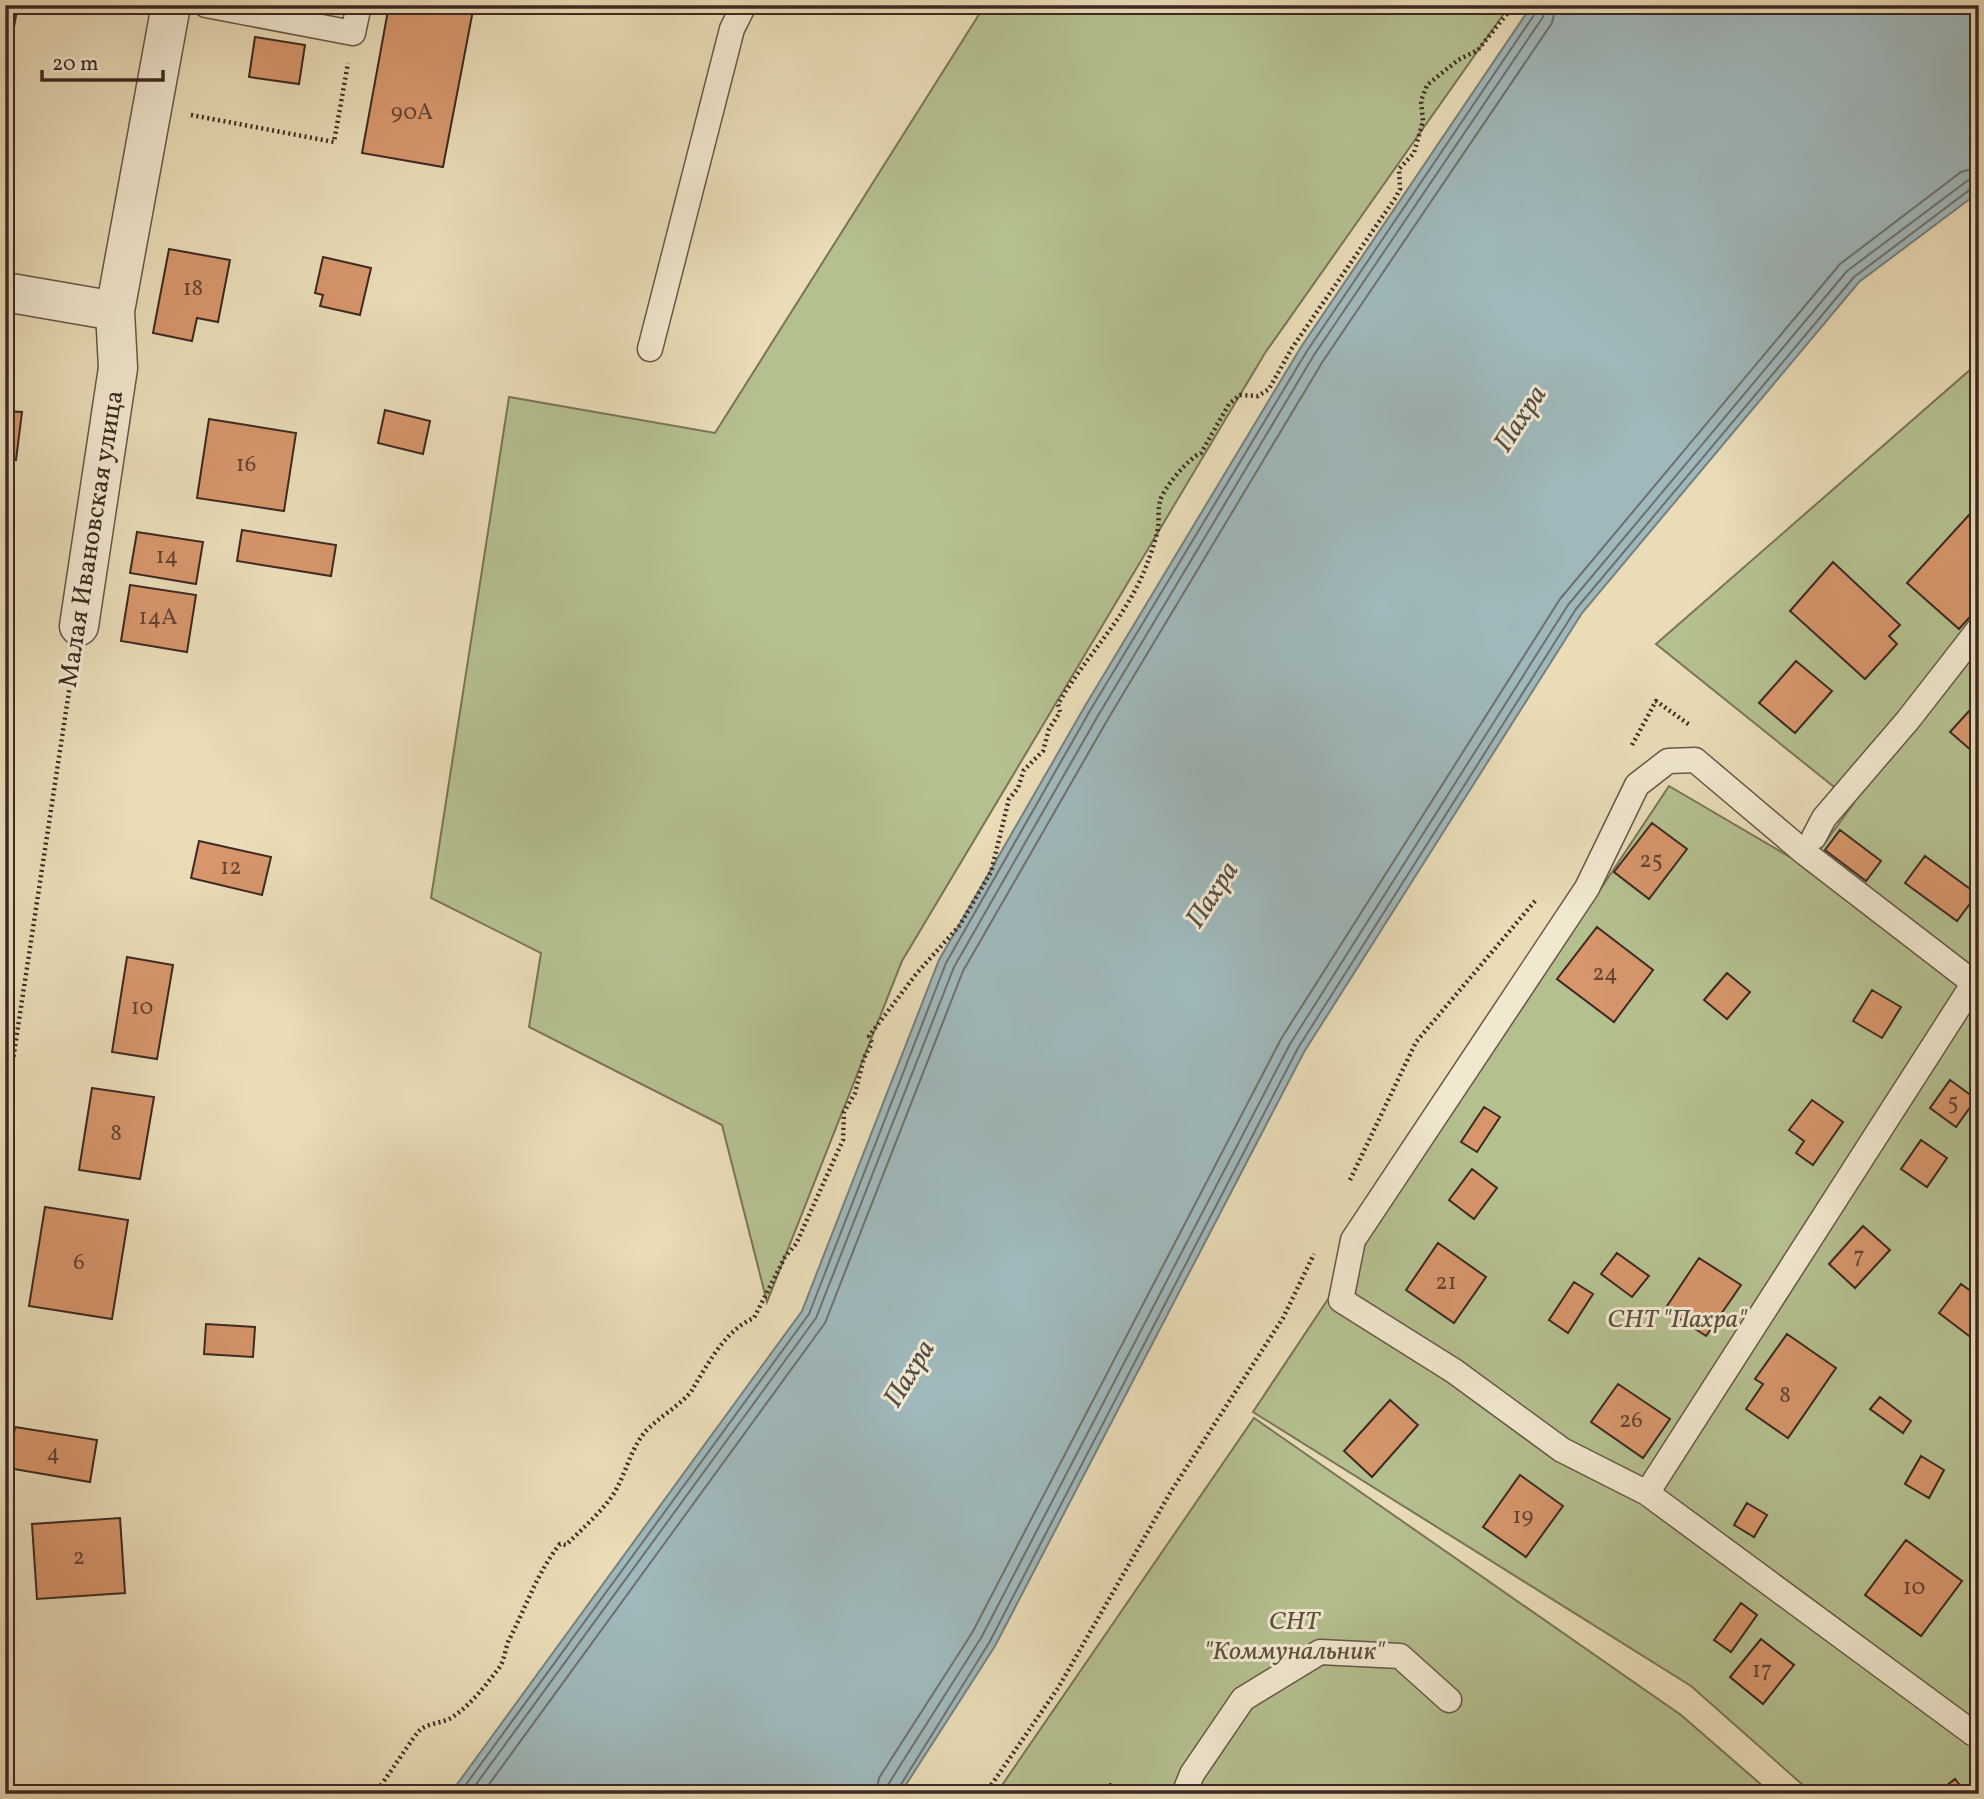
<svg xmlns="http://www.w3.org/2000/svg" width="1984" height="1799" viewBox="0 0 1984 1799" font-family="Vollkorn,serif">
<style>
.green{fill:#b5c08f;stroke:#797458;stroke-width:2}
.water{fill:#9fb8bb;stroke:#787f7e;stroke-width:2}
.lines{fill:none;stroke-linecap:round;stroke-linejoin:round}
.shore{stroke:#6e706e;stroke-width:2}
.building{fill:#d7966c;stroke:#3d2922;stroke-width:2}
.lane-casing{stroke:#685647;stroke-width:27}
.street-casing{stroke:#685647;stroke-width:41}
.path{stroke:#3d2922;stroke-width:4.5;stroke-dasharray:2 3.5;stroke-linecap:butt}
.lane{stroke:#f1e8d0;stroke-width:24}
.street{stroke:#f1e8d0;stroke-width:38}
.labels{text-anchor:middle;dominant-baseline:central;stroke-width:6;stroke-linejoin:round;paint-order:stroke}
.number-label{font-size:23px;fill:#644434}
.street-label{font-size:26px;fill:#3d2922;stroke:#f1e8d0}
.park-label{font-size:26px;font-style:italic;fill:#5b4f3d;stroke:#f1e8d0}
.water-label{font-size:28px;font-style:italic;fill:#564d48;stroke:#f1e8d0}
</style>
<rect width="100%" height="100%" fill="#e9dcb7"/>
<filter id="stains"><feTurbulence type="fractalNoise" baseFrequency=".00286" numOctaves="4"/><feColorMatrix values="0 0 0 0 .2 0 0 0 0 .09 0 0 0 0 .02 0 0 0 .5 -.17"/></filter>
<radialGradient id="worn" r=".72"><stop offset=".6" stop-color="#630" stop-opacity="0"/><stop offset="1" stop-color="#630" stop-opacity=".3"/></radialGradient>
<path class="green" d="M985,5h525l-245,348 -363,608 -135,341 -45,-177 -193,-98 12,-74 -110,-55 78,-501 206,36z
M1979,362v1432h-166l-122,-108 -438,-274 416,-626 138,81 47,-64 -198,-159z
M1254,1418l427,297 91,79h-776z"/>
<path class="water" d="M1532,5h447v187l-120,90 -277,331 -278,439 -309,594 -95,148h-450l352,-483 137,-351 146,-254 216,-359z"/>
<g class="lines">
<path class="shore" d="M459,1794l350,-480 137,-351 145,-254 216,-358 229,-339 1,-7
M469,1794l347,-476 138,-351 145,-253 215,-359 229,-338 3,-12
M482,1794l343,-471 138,-352 145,-252 215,-358 229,-338 4,-18
M876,1794l3,-16 93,-145 309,-594 279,-440 280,-335 121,-92 18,-5
M886,1794l3,-11 92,-145 309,-594 278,-439 279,-334 120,-90 12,-3
M895,1794l94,-151 309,-595 278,-439 278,-332 118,-89 7,-2"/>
</g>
<path class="building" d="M5,5h13l-13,71z
M389,5h85l-31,162 -81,-14z
M255,37l50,8 -6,39 -50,-7z
M169,249l61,11 -12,62 -21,-4 -5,23 -39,-8z
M323,257l48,11 -11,47 -40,-9 3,-11 -8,-2z
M385,410l45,11 -7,33 -45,-11z
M5,411l17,1 -6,48 -11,-2z
M209,419l87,14 -12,78 -87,-13z
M1979,504v103l-20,22 -52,-46z
M242,530l94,15 -5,31 -94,-15z
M137,532l66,10 -7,42 -66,-11z
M1833,562l67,63 -11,11 8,8 -32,35 -75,-68z
M130,585l66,10 -9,57 -66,-11z
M1796,661l36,30 -37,42 -36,-30z
M1979,700v57l-29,-25z
M1652,823l35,26 -38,50 -35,-27z
M1840,830l41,31 -15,20 -41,-31z
M199,841l72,16 -9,38 -71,-17z
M1925,856l52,38 -20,27 -52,-38z
M1597,927l56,43 -39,52 -57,-43z
M127,957l46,8 -16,94 -45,-7z
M1727,973l23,19 -23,27 -23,-19z
M1872,990l29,17 -19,31 -29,-17z
M1950,1080l26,19 -20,28 -26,-19z
M92,1088l62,9 -14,82 -61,-9z
M1812,1100l31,22 -30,43 -17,-12 8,-12 -15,-11z
M1484,1107l16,10 -23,35 -16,-10z
M1921,1140l26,18 -20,29 -26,-18z
M1472,1169l25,19 -23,31 -25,-19z
M45,1207l83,13 -16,99 -83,-13z
M1863,1226l27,24 -35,38 -26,-24z
M1438,1243l48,34 -32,46 -48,-33z
M1617,1253l32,23 -17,21 -31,-23z
M1699,1258l42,27 -35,51 -41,-27z
M1574,1282l19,12 -25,39 -19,-13z
M1961,1284l18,13v35l-6,7 -34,-26z
M206,1324l49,3 -2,30 -49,-3z
M1787,1334l49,34 -48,70 -42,-29 17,-25 -8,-5z
M1618,1384l52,35 -27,39 -52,-36z
M1880,1397l31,24 -8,12 -33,-24z
M1390,1400l28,25 -46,52 -28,-26z
M15,1427l82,13 -7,42 -82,-14z
M1921,1456l23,14 -15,28 -24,-14z
M1520,1475l43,31 -37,51 -43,-30z
M1747,1503l20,12 -13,22 -20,-12z
M120,1518l5,75 -88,6 -5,-75z
M1906,1540l56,41 -41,55 -56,-41z
M1741,1603l16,12 -26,37 -17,-12z
M1761,1639l33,26 -31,39 -33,-27z
M1955,1779l12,15h-31z
M1110,1784l19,10h-24z"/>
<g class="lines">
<g class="lane-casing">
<path id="lane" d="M206,5l147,28 6,-28
M650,349l82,-320 12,-24
M1814,837l10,-19 84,-98 71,-91
M1647,1493l332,-518
M1974,1734l-327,-241 -85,-43 -108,-79 -113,-71 12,-60 234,-352 50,-103 31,-24 27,-1 110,93 174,134
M1184,1794l8,-20 51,-75 77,-47 80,4 49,44"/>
</g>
<g class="street-casing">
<path id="street" d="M5,292l110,19
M79,626l39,-258 -3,-57 56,-306"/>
</g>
<path class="path" d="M191,115l143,27 14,-79
M1632,745l24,-44 35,25
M11,1073l62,-408
M1350,1180l66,-138 119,-141
M374,1794c11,-12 41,-61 47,-65 9,-6 21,-6 30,-11 20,-13 34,-32 48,-50 6,-8 6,-21 11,-30 16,-31 28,-67 50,-94l6,1c15,-15 31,-29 44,-46 15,-20 19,-48 35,-67 10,-12 40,-30 47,-42 16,-26 33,-60 62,-72l31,-61 11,-13 47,-104 1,-28 11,-19 9,-35 8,-15 -3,-7 48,-63 43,-48 31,-53 18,-73 9,-11 6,-18 19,-19 6,-22 11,-17 -2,-8c28,-49 69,-86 89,-140 4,-11 9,-24 11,-36 1,-9 0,-19 2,-27 3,-12 29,-44 41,-48l28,-49 11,-9 18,1 11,-7 23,-41 104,-151 4,-8 -1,-20 15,-16 9,-32 -2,-20 6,-16 31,-25 20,-10 36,-45
M985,1794l73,-106 112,-195 113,-175 31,-64"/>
<use href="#lane" class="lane"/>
<use href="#street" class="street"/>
</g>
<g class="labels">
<g class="number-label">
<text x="412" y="113">90А</text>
<text x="193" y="289">18</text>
<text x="246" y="465">16</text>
<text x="167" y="557">14</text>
<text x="158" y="618">14А</text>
<text x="1651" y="861">25</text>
<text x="231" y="868">12</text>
<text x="1605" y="974">24</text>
<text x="142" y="1008">10</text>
<text x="1953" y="1103">5</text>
<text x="116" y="1134">8</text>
<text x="1859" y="1257">7</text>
<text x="79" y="1263">6</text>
<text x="1446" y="1283">21</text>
<text x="1785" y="1396">8</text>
<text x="1631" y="1421">26</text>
<text x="53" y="1454">4</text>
<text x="1523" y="1517">19</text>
<text x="79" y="1558">2</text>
<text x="1914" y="1588">10</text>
<text x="1762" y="1671">17</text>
</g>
<g class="street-label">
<text transform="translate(92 539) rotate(-81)">Малая Ивановская улица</text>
</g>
<g class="park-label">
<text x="1677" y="1320">СНТ "Пахра"</text>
<text x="1294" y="1622">СНТ<tspan x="1294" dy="30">"Коммунальник"</tspan></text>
</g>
<g class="water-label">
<text transform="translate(1521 419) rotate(-57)">Пахра</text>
<text transform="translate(1213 895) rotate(-57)">Пахра</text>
<text transform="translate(910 1374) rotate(-59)">Пахра</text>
</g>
</g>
<rect width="1984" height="1799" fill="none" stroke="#e9dcb7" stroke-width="28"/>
<rect x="7" y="7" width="1970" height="1785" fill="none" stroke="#3d2922" stroke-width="3.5"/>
<rect x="14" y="14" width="1956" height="1771" fill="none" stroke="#3d2922" stroke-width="2"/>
<path d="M42 70v10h121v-10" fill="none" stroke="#3d2922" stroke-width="3.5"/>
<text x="52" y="70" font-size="21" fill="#3d2922" stroke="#f1e8d0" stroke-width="5" paint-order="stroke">20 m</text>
<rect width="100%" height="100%" filter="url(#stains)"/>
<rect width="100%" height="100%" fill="url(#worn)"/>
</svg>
